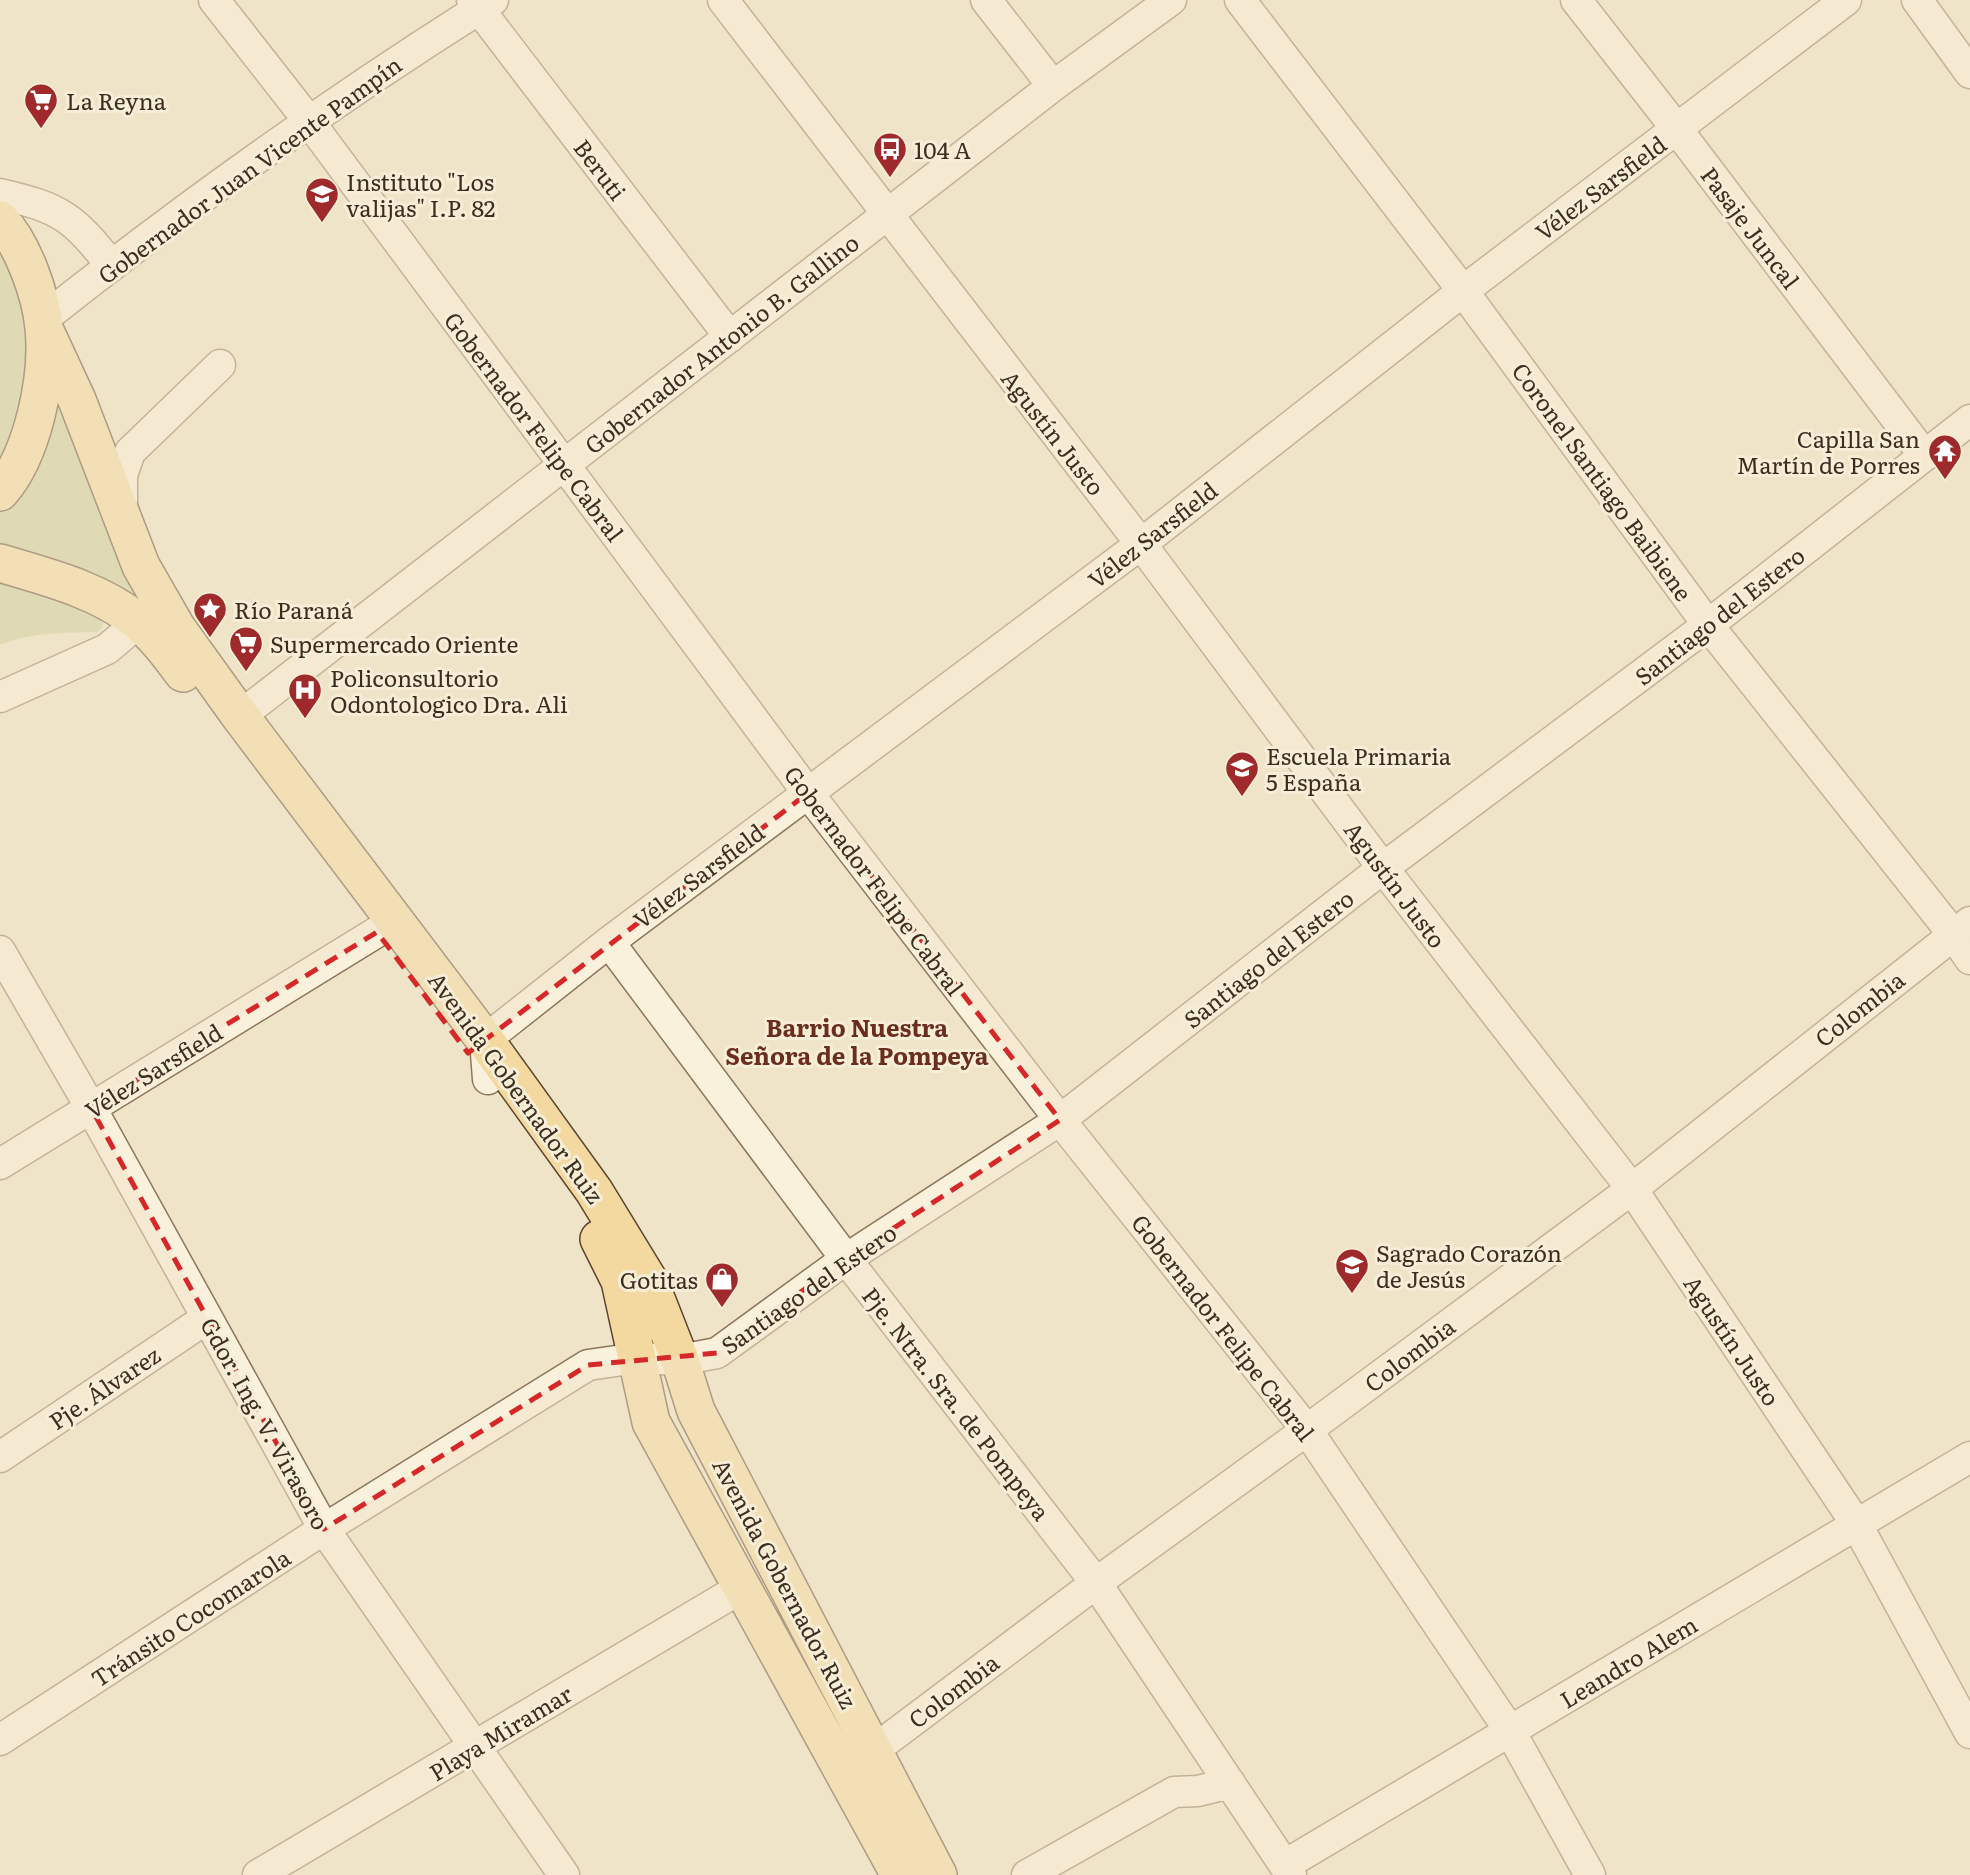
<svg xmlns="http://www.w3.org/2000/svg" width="1970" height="1875" viewBox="0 0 1970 1875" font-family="Literata,serif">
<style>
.green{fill:#c9cf9b}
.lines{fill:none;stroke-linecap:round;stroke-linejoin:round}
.minor-casing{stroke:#8d765c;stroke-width:33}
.major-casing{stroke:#5b4430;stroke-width:40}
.minor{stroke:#faf1dc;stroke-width:30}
.major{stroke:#f3d9a0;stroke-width:37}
.marked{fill:none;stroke:#d62828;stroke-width:5;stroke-dasharray:14 9;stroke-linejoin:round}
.labels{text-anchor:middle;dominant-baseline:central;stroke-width:6;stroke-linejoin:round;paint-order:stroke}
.poi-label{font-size:23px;fill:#3d2e20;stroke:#f7eed8;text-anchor:start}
.street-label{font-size:23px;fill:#3d2e20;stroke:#f7eed8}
.neighbourhood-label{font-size:24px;font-weight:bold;fill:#6b2e1e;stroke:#f7eed8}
</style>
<rect width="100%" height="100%" fill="#f0e4c8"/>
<path class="green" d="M0,240l22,44 11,84 -33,106z
M61,406l89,201 -150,-55v-47l52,-96z
M0,577l96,38 7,8 -1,5 -5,4c-34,1 -66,0 -97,13z"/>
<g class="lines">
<g class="minor-casing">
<path id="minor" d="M214,0l94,120 500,673 252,327 247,310 203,301 80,144
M472,0l258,337
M723,0l418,544 242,324 249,321 225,336 113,208
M986,0l67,86
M1240,0l223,291 245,334 245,309 17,25
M1576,0l100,128 248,327
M1917,0l53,73
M0,194c61,14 73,23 111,71
M43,319c144,-114 294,-221 450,-319
M122,511v-36l8,-23 90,-87
M0,697l107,-48 19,-16 10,-13
M240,716l813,-630 118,-86
M609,942l237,317 250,324 195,292
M0,951l91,157 233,421 240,346
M488,1079l-3,-39 124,-98 532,-398 322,-253 383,-291
M0,1164l377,-232
M0,1457l207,-139
M0,1740l324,-211 264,-164 49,-7 43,2 37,-7 129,-94 214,-139 323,-252 325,-243 262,-205
M874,1750l222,-167 211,-153 325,-241 338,-267
M1285,1865l685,-408
M258,1875l483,-287
M1027,1875l147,-83 24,-1 32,-8"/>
</g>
<g class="major-casing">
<path id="major" d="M0,220c23,24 41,75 44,108 5,49 -11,127 -44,164
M45,331l32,69 64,166 35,61 64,89 245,324 109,151 55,90 31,79 16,51 242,464
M0,563c46,14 97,26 136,57 19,15 33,34 47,53
M599,1239l21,42 31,141 249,453"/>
</g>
<use href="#minor" class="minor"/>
<use href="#major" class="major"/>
</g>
<path d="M0 0H1970V1875H0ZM808,793l252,327 -214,139 -129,94 -129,12 -264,164 -233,-421 286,-176 91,121z" fill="#f0e4c8" fill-opacity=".55" fill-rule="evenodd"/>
<path class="marked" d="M808,793l252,327 -214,139 -129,94 -129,12 -264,164 -233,-421 286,-176 91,121z"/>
<defs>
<g id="supermarket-pin" transform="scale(1.75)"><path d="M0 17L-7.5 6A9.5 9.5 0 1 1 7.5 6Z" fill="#9e2a2b" stroke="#f7eed8"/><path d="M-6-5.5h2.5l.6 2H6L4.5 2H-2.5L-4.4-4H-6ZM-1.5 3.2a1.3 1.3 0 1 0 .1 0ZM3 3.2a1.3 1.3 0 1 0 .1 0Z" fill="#fff"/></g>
<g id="bus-pin" transform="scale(1.75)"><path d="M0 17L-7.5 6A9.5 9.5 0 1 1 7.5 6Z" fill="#9e2a2b" stroke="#f7eed8"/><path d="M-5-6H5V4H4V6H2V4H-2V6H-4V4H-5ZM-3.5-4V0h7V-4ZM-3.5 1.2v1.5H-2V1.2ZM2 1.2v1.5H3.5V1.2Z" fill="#fff"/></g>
<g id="school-pin" transform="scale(1.75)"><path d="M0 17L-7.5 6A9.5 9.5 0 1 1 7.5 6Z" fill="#9e2a2b" stroke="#f7eed8"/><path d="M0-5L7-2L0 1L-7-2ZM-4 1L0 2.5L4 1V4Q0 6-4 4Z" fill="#fff"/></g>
<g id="temple-pin" transform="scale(1.75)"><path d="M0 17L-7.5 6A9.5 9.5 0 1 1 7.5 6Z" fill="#9e2a2b" stroke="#f7eed8"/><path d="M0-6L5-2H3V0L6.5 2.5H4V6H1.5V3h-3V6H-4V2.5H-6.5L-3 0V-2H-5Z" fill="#fff"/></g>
<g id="sight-pin" transform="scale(1.75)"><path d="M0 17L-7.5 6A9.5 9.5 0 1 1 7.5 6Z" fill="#9e2a2b" stroke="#f7eed8"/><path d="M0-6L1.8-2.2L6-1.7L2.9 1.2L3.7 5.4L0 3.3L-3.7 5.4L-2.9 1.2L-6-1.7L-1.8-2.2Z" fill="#fff"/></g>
<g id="hospital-pin" transform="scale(1.75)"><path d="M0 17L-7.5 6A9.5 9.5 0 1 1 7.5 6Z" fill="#9e2a2b" stroke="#f7eed8"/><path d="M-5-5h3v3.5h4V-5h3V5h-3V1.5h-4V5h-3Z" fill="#fff"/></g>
<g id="shop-pin" transform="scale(1.75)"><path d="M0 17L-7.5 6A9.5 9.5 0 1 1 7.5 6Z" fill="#9e2a2b" stroke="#f7eed8"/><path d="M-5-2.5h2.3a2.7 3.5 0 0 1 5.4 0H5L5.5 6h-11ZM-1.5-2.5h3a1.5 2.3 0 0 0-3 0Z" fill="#fff"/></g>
</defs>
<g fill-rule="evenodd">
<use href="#supermarket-pin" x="41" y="100"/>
<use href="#bus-pin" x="890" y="149"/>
<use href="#school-pin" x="322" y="194"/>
<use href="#temple-pin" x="1945" y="451"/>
<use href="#sight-pin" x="210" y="609"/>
<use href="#supermarket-pin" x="246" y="643"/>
<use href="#hospital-pin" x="305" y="690"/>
<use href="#school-pin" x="1242" y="768"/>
<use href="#school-pin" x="1352" y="1265"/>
<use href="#shop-pin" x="722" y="1279"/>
</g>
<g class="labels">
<g class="poi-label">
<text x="66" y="100">La Reyna</text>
<text x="914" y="149">104 A</text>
<text x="346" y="181">Instituto "Los<tspan x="346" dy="26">valijas" I.P. 82</tspan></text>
<text x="1920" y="438" text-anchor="end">Capilla San<tspan x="1920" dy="26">Martín de Porres</tspan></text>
<text x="234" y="609">Río Paraná</text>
<text x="270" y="643">Supermercado Oriente</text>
<text x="330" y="677">Policonsultorio<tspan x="330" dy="26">Odontologico Dra. Ali</tspan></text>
<text x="1266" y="755">Escuela Primaria<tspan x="1266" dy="26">5 España</tspan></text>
<text x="1376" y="1252">Sagrado Corazón<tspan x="1376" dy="26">de Jesús</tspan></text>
<text x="698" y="1279" text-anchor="end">Gotitas</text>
</g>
<g class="street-label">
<text transform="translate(249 169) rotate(-36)">Gobernador Juan Vicente Pampín</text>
<text transform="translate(601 169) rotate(53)">Beruti</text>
<text transform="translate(1600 187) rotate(-37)">Vélez Sarsfield</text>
<text transform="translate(1751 227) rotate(53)">Pasaje Juncal</text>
<text transform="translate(721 343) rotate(-38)">Gobernador Antonio B. Gallino</text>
<text transform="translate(535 426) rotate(53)">Gobernador Felipe Cabral</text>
<text transform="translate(1054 432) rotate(52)">Agustín Justo</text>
<text transform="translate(1603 481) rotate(54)">Coronel Santiago Baibiene</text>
<text transform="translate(1152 534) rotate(-38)">Vélez Sarsfield</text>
<text transform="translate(1719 615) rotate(-38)">Santiago del Estero</text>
<text transform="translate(698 875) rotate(-37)">Vélez Sarsfield</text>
<text transform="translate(875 880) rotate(53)">Gobernador Felipe Cabral</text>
<text transform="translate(1396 884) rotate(53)">Agustín Justo</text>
<text transform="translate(1268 958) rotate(-38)">Santiago del Estero</text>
<text transform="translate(1859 1008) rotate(-38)">Colombia</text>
<text transform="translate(153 1070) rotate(-32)">Vélez Sarsfield</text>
<text transform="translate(517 1087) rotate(54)">Avenida Gobernador Ruiz</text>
<text transform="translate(808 1288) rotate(-35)">Santiago del Estero</text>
<text transform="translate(1224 1327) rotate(52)">Gobernador Felipe Cabral</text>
<text transform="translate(1733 1340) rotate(56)">Agustín Justo</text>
<text transform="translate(1409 1354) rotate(-37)">Colombia</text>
<text transform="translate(104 1387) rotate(-34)">Pje. Álvarez</text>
<text transform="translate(957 1403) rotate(52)">Pje. Ntra. Sra. de Pompeya</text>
<text transform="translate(266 1423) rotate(61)">Gdor. Ing. V. Virasoro</text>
<text transform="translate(786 1583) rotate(62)">Avenida Gobernador Ruiz</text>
<text transform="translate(190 1617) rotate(-33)">Tránsito Cocomarola</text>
<text transform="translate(1628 1661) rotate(-31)">Leandro Alem</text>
<text transform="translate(953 1690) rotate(-37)">Colombia</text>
<text transform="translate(500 1732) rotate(-31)">Playa Miramar</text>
</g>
<g class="neighbourhood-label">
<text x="857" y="1026">Barrio Nuestra<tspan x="857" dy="28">Señora de la Pompeya</tspan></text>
</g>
</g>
</svg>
